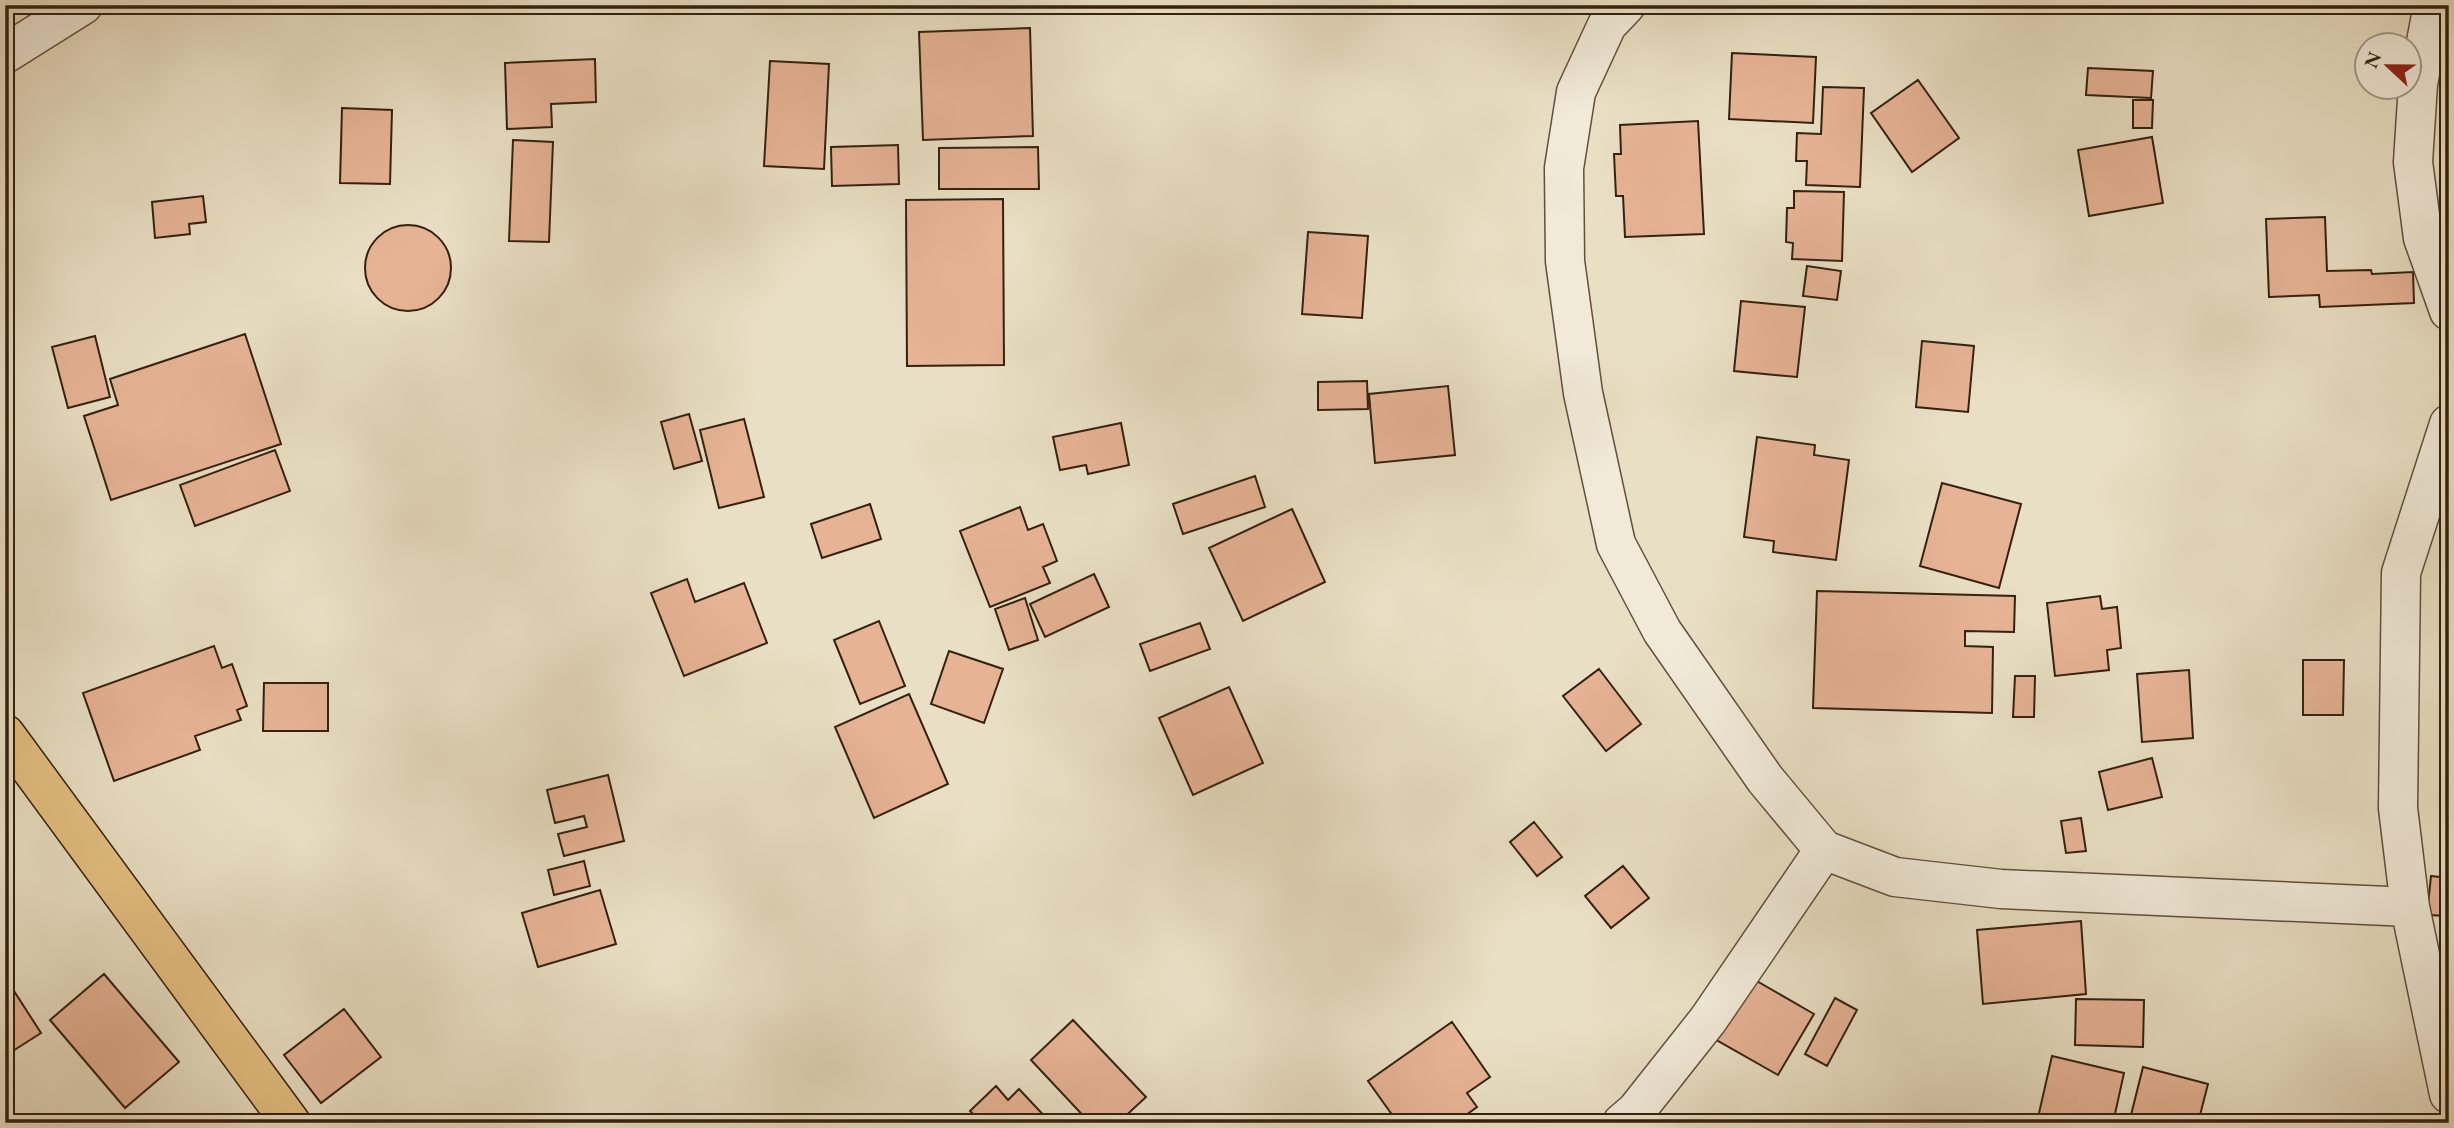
<svg xmlns="http://www.w3.org/2000/svg" width="2454" height="1128" viewBox="0 0 2454 1128" font-family="'EB Garamond',serif">
<style>
.building{fill:#e6b395;stroke:#34210f;stroke-width:2}
.lines{fill:none;stroke-linecap:round;stroke-linejoin:round}
.minor-casing{stroke:#61503c;stroke-width:41}
.major-casing{stroke:#34210f;stroke-width:41}
.minor{stroke:#f1ead9;stroke-width:38}
.major{stroke:#e4c082;stroke-width:38}
</style>
<rect width="100%" height="100%" fill="#e9dfc4"/>
<filter id="stains"><feTurbulence type="fractalNoise" baseFrequency=".00286" numOctaves="4"/><feColorMatrix values="0 0 0 0 .2 0 0 0 0 .09 0 0 0 0 .02 0 0 0 .5 -.17"/></filter>
<radialGradient id="worn" r=".72"><stop offset=".6" stop-color="#630" stop-opacity="0"/><stop offset="1" stop-color="#630" stop-opacity=".3"/></radialGradient>
<path class="building" d="M1030,28l3,108 -110,4 -4,-108z
M1732,53l84,4 -3,66 -84,-4z
M595,59l1,43 -45,2 1,23 -45,2 -2,-66z
M770,61l59,3 -5,105 -60,-3z
M2088,68l65,3 -2,27 -65,-3z
M1918,80l41,58 -47,34 -41,-59z
M1823,87l41,1 -4,99 -54,-2 1,-24h-11l1,-28 24,1z
M2133,100h20l-1,28h-19z
M342,108l50,2 -2,74 -50,-1z
M1698,121l6,113 -79,3 -2,-41h-7l-2,-42h7l-1,-29z
M2152,137l11,66 -74,13 -11,-66z
M513,140l40,2 -4,100 -40,-1z
M898,145l1,39 -67,2 -1,-39z
M1038,147l1,42h-100v-41z
M1794,191l50,1 -2,69 -50,-2 1,-16 -7,-1 1,-34h7z
M203,196l3,26 -17,2 1,10 -35,4 -3,-36z
M1003,199l1,166 -97,1 -1,-166z
M2325,217l2,54 44,-1 1,4 41,-2 1,31 -94,4 -1,-12 -50,2 -3,-78z
M365 268a43 43 0 1 1 86 0a43 43 0 1 1-86 0Z
M1308,232l60,4 -6,82 -60,-4z
M1807,266l34,5 -4,29 -34,-4z
M1741,301l64,6 -8,70 -63,-6z
M245,334l36,110 -170,56 -27,-84 34,-11 -8,-26z
M95,336l15,61 -42,11 -16,-61z
M1922,341l52,5 -6,66 -52,-5z
M1367,381l1,28 -50,1v-28z
M1448,386l7,69 -80,8 -6,-69z
M689,414l13,47 -28,8 -13,-47z
M744,419l20,78 -45,11 -19,-78z
M1121,423l8,42 -41,9 -2,-9 -26,5 -7,-33z
M1757,437l58,8 -1,10 35,5 -13,100 -63,-8 1,-11 -30,-4z
M275,450l15,41 -95,35 -15,-41z
M1255,476l10,31 -82,27 -10,-30z
M1942,483l79,21 -22,84 -79,-22z
M870,504l11,35 -59,19 -11,-34z
M1020,507l8,23 15,-6 14,37 -14,6 7,16 -60,24 -30,-76z
M1292,509l33,73 -82,39 -34,-73z
M1094,574l15,33 -64,30 -15,-33z
M687,579l8,23 49,-19 23,60 -83,33 -33,-83z
M1817,591l198,5 -1,36 -49,-1v15l28,1 -1,66 -179,-5z
M2100,596l2,13 15,-2 4,41 -14,2 2,20 -54,6 -8,-73z
M1025,598l13,42 -29,10 -14,-41z
M879,621l26,65 -45,18 -26,-64z
M1200,623l10,26 -60,22 -10,-27z
M214,646l8,22 10,-4 15,42 -10,4 4,10 -46,16 5,14 -86,31 -31,-88z
M949,651l54,18 -19,54 -53,-19z
M2303,660h41l-1,55h-40z
M1599,669l42,55 -35,27 -43,-55z
M2189,670l4,68 -51,4 -5,-68z
M2015,676h20l-1,41h-21z
M264,683h64v48h-65z
M1229,687l34,76 -70,32 -34,-77z
M909,694l39,90 -74,34 -39,-91z
M2152,758l10,39 -54,13 -9,-38z
M608,775l16,66 -60,15 -6,-22 29,-7 -3,-11 -29,7 -8,-33z
M2081,818l5,33 -20,2 -5,-32z
M1534,822l28,35 -25,19 -27,-34z
M584,861l6,25 -36,9 -6,-25z
M1623,866l26,32 -38,30 -26,-32z
M2431,876l18,2v38l-22,-1z
M600,890l16,54 -78,23 -16,-54z
M2081,921l5,73 -103,10 -6,-74z
M104,974l75,88 -54,46 -75,-88z
M1748,976l66,38 -36,61 -65,-37z
M5,977l36,56 -36,23z
M1835,998l22,12 -30,56 -22,-12z
M2076,999l68,1 -1,47 -68,-2z
M344,1009l37,48 -60,46 -37,-48z
M1073,1020l73,77 -28,26h-28l-59,-63z
M1452,1022l38,55 -23,16 10,14 -22,16h-57l-30,-42z
M2052,1056l72,17 -11,50 -76,-1z
M2143,1067l65,17 -10,39h-69z
M996,1086l12,14 11,-11 32,34h-69l-12,-12z"/>
<g class="lines">
<g class="minor-casing">
<path id="minor" d="M1626,5l-19,20 -31,67 -12,76 1,93 18,132 33,151 46,87 103,148 59,71 71,27 106,12 409,18
M2433,5l-15,79 -5,78 10,76 26,73
M5,54l78,-49
M2449,424l-48,149 -3,235 12,99 39,187
M1622,1123l14,-12 72,-91 116,-170"/>
</g>
<g class="major-casing">
<path id="major" d="M5,734l286,389"/>
</g>
<use href="#minor" class="minor"/>
<use href="#major" class="major"/>
</g>
<rect width="2454" height="1128" fill="none" stroke="#e9dfc4" stroke-width="28"/>
<rect x="7" y="7" width="2440" height="1114" fill="none" stroke="#34210f" stroke-width="3.5"/>
<rect x="14" y="14" width="2426" height="1100" fill="none" stroke="#34210f" stroke-width="2"/>
<g transform="translate(2388 66) rotate(292)"><circle r="33" fill="#f1ead9" stroke="#a59a88" stroke-width="2"/>
<path d="M0-5L12 26L0 18L-12 26Z" fill="#8f2418"/>
<text y="-10" font-size="19" font-weight="bold" text-anchor="middle" fill="#34210f">N</text>
</g>
<rect width="100%" height="100%" filter="url(#stains)"/>
<rect width="100%" height="100%" fill="url(#worn)"/>
</svg>
